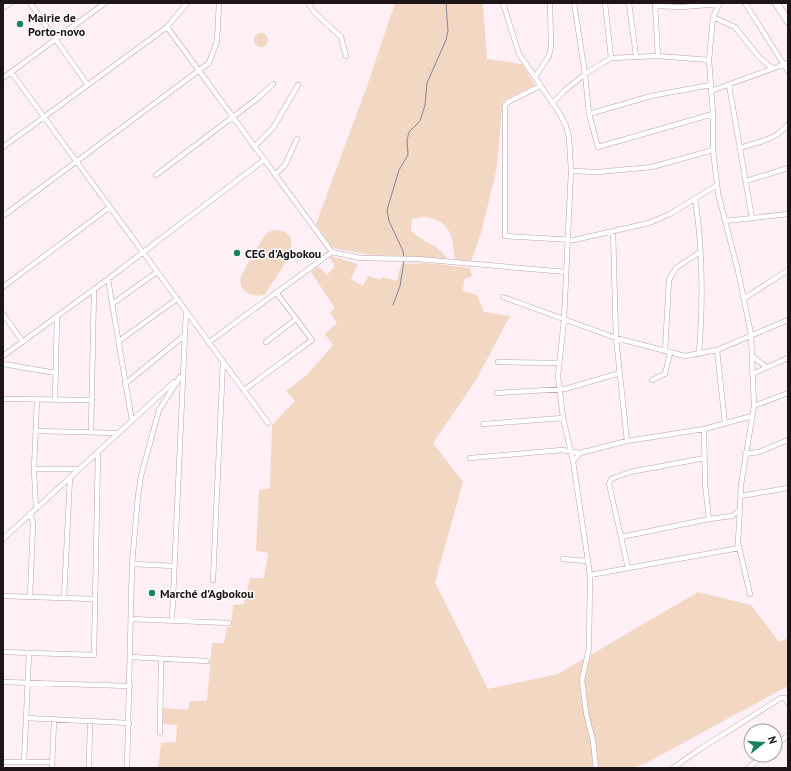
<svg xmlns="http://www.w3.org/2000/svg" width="791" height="771" viewBox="0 0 791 771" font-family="'PT Sans',sans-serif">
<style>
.green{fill:#f2d7c2}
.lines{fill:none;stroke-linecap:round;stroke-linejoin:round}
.stream{stroke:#85849b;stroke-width:1}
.street-casing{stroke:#bca4ae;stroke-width:5.5}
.primary-casing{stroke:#bca4ae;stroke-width:8}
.street{stroke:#fff;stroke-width:4.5}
.primary{stroke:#fff;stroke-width:7}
.poi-dot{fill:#19815c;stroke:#fff;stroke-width:1.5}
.labels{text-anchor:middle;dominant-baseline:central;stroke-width:3;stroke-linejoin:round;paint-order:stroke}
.poi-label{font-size:12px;font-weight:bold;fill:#1e1519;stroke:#fff;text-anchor:start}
</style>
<rect width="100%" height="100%" fill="#ffeff6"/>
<path class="green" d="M395,3h88l4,56 35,5 13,21 -32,16 -7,71 -15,61 -10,29 -15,-1c-3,-7 -2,-15 -4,-22 -5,-19 -23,-25 -40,-20l-1,11c9,12 32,16 36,30l-38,-4 -37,-1 -30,-5 -10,-3 -16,-23 51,-138z
M254 40a7 7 0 1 1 14 0a7 7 0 1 1-14 0Z
M276,230c36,3 -2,49 -11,64 -11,5 -28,-2 -24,-17 3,-7 21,-39 26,-44 3,-2 6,-3 9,-3z
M331,256l27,8 -7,15 12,7 5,-10 12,4 2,-3 15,4 4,-17 26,-1 43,5 2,8 -8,3 -1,12 14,4 7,17 26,4 -34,64 -43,63 30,39 -28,100 53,107 70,-15 140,-82 53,13 28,37 9,-4v48l-142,77 -14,5h-474l3,-25 15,-1 1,-17 -15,-1 1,-16 25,2 2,-9h17l5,-58h12l3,-16h4l2,-22 11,-1 6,-26h14l4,-25 -12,-2 3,-61 11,-2 2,-63 23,-24 -9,-10 21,-16 26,-30 -8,-11 12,-11 -7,-11 5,-4 -24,-36 7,-6 9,9 8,-9 -5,-8z"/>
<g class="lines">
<path class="stream" d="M404,258l-1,-7 -14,-30 -2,-11 12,-40 9,-15 -1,-15 2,-8 11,-11 5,-16 2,-22 19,-43 2,-9 -2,-28
M393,305l7,-19 4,-25"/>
<g class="street-casing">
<path id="street" d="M30,3l57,81
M308,3l6,9 27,25 5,19
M503,3l16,51 41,60 6,12 3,11 2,34 -7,149 -6,56 5,42 10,43 17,114 -1,73 -7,32 4,33 7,28 3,27
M574,3l11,71 4,40 9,33 115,-33
M605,3l6,55
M629,3l7,53
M720,3l-7,14 -4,43 4,54v36l5,43 20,78 13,63 3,72 -13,79 -3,58 12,51
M745,3l43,68
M655,5l3,51
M655,6l27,1 37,-3
M3,8l7,-5
M713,17l22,10 24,30 13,11
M167,27l165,225 28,6 58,1 148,13
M11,72l257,351
M535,77l14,-21 2,-10 -1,-43
M3,78l102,-75
M729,85l23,133
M540,86l-32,16 -3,4v130l69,4 75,-17 21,-9 47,-29
M711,91l77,-28
M552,104l12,-13 21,-17 26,-16 47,-2 51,4
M589,114l62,-18 59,-11
M3,147l164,-120 20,-24
M254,147l19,-19 25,-43
M740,148c17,-6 37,-8 48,-24
M571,171l27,1 54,-5 61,-17
M156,175l102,-77 15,-14
M275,175l10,-10 12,-26
M746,181l42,-13
M695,199c8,51 8,104 4,155
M3,216l206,-153 8,-22 2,-38
M725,221l63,-7
M613,231l3,107 11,103
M108,279l24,142
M3,287l107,-80
M503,297l113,41 69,18 32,-6 71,-30
M745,298l43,-28
M112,304l45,-32
M3,314l20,28
M119,341l58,-42
M209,342l123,-90
M266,342l30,-23
M717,350l8,74
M665,351l4,-71 7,-12 24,-16
M3,356l105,-77 156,-119
M752,356l14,11
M498,362l61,1
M3,364l53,9
M752,374l36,-16
M652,380l13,-6 5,-21
M125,384l60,-49
M244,390l68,-50 -36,-48
M497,393l68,-4 55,-16
M3,399l89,1
M55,400l2,-84
M754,406l34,-13
M483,424l80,-6
M36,431l83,2
M91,432l3,-143
M745,454l14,-2 29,-12
M470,458l92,-8 18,3
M573,461l7,-8 47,-12 77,-12 48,-13
M34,469h45
M741,496l47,-8
M36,509l-2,-40 3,-69
M30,514l3,9 -3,74
M709,519l23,-3 7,-5
M621,537l88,-18 -4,-35 -1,-55
M3,539l171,-157
M563,559l24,2
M132,564l42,2
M628,568l-19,-84 2,-5 19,-7 75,-14
M590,575l149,-27
M213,580l10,-219
M3,596l91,3
M64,598l6,-121
M131,619l98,4
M172,621l14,-310
M3,652l91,3 4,-203
M130,657l77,4
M3,682l127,4
M26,718l103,5
M160,732l1,-73
M775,746l13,-11
M3,762h49
M24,762l5,-109
M52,768l2,-48
M89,768l1,-47
M127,768l5,-204 6,-68 3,-20 18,-66 21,-33
M673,768l27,-19 81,-51h4l3,5
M748,768l16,-13"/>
</g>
<g class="primary-casing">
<path id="primary" d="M776,3l12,18"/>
</g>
<use href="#street" class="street"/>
<use href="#primary" class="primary"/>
</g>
<g class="poi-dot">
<circle cx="20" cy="24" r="4"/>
<circle cx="237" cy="253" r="4"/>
<circle cx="152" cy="593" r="4"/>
</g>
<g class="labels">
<g class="poi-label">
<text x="28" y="17">Mairie de<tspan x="28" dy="14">Porto-novo</tspan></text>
<text x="245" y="253">CEG d'Agbokou</text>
<text x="160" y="593">Marché d'Agbokou</text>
</g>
</g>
<rect width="791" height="771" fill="none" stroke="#1e1519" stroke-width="8"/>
<g transform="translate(763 743) rotate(73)"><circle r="19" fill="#ffffff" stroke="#a5a1a3"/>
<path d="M0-3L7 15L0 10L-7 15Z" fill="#19815c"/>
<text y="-6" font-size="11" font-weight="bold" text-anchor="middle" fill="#1e1519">N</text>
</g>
</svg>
